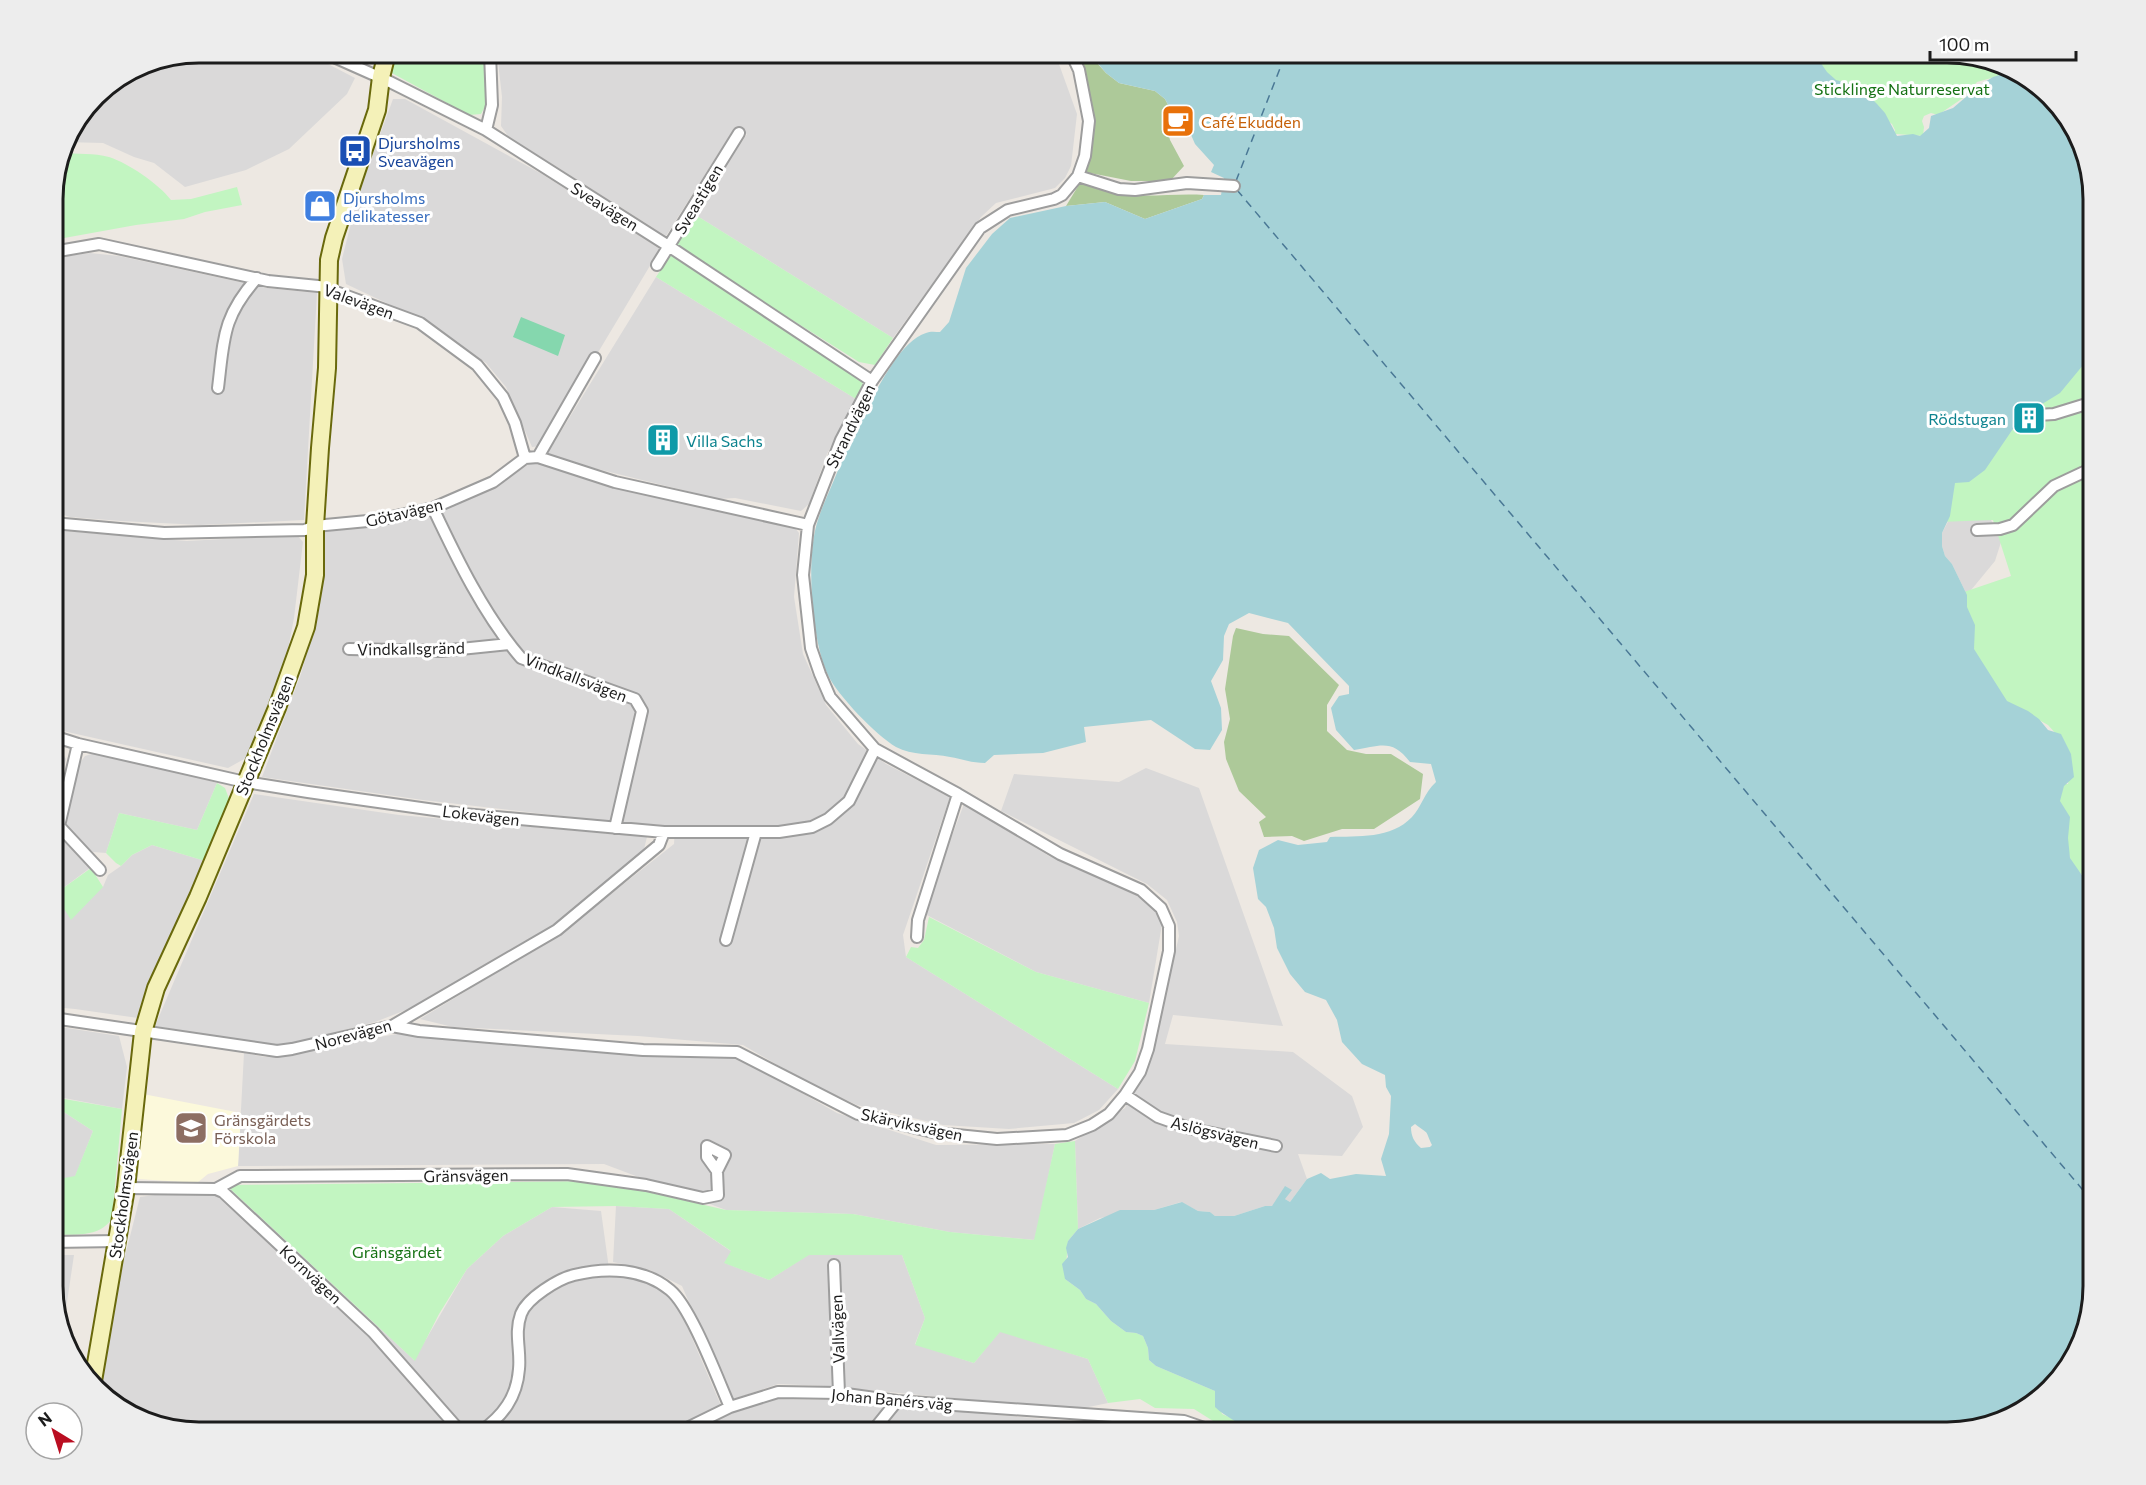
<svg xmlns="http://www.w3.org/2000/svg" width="2146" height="1485" viewBox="0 0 2146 1485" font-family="Commissioner,sans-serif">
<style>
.residential{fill:#dad9d9}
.education{fill:#fcf9db}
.forest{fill:#adc999}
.park{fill:#c2f5c1}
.pitch{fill:#85d7ae}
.water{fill:#a5d2d7;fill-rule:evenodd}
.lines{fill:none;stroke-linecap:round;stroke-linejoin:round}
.ferry{stroke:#4a7895;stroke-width:1.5;stroke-dasharray:8 6;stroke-linecap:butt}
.street-casing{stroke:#9d9d9d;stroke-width:14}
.secondary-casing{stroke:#69690c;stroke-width:20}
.street{stroke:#fff;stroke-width:10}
.secondary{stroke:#f4f1b8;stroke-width:16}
.labels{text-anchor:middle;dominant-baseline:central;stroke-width:6;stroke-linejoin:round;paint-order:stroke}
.park-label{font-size:16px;fill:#157113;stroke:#fff}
.food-label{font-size:16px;fill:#c56008;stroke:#fff;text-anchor:start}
.transit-label{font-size:16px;fill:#164399;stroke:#fff;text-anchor:start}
.shop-label{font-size:16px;fill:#366cbe;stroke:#fff;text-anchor:start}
.street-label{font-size:16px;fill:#1c1c1c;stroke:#fff}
.culture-label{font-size:16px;fill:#0d838f;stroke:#fff;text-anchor:end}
.education-label{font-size:16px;fill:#785e54;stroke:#fff;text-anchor:start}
.rim{fill:none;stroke:#1c1c1c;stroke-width:3}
</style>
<rect width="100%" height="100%" fill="#ede8e2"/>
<path class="residential" d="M199,53h108l48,25 -8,16 -58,55 -43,21 -61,17 -31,-24 -20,-6 -31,-14 -39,-1 32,-47 47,-31z
M497,53h558l22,61 -6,52 -6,12 -10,10 -59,15 -15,14 -88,121 -199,-124 53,-80 -12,-7 -69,109 -158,-100 -7,-10 1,-29z
M393,99h12l137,75 118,75 -118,197 -10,1 -26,-60 -20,-24 -55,-39 -85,-40 -4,-25 17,-67z
M90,253l29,3 148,32 50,5 -13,227 -104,5 -79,-4 -51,-4 -6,-2 -11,-10v-247z
M656,277l200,122 -29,55 -18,50 -8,7 -66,-13 -16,1 -154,-38 -18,-7z
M532,462l81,24 181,41 5,6 -5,64 9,57 23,51 32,39 28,20 64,33 -47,138 3,22 212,132 -19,21 -25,13 -65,6 -66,-4 -86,-20 -50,-23 -64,-37 -105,-9 -185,-9 -33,-8 139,-84 115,-91 1,-18 -79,-6 -173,-20 -161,-23 39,-103 19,-68v-76l108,-16 74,-32z
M1969,482l33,57 -7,22 -28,34 -15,-31 -7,-8 -3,-10v-13z
M53,530l134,11 110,-6 6,7 -9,76 -9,47 -39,93 -18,10 -165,-37 -9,-11 5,-48 -6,-80z
M53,746l7,3 6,10 -13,57z
M101,751l116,32 -20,47 -78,-17 -13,40 -13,-1 -30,-26 14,-59 8,-11z
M1146,768l53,20 84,238 -110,-11 -8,29 128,8 59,44 11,31 -21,29 -44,-2 9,25 -17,23 -5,-3 -13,7h-7l-31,10h-19l-5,-4 -12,-1 -17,-9 -27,8 -16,1 -38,7 -22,11 -3,-88 50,-33 29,-62 25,-110 -2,-14 -10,-22 -20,-16 -146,-73 13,-37 105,8z
M254,794l145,21 248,22 -3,12 -79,68 -23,16 -131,75 -36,14 -93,24 -127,-20z
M964,804l85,52 91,35 20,19 2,14 -13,79 -113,-31 -113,-59z
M61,838l29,30 -35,26 48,-7 5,-12 13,-9 11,-11 20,-10 53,16 -56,123 -11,34 -63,-9 -22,-2v-166z
M54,1026l65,10 8,31 -5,42 -69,-13z
M397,1034l237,21 98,-2 105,60 99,32 119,-1 -20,96 -85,-8 -97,-18 -127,-4 -122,-46 -366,2 6,-113 21,4z
M53,1105l40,26 -18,46 -14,3h-8z
M226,1185l188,175 53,-91 36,-33 49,-29 49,4 9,65 37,4 26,20 13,24 39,91 50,-16 58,1 210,19 128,8 27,5h-999l-82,-24 -19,-21 26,-127 16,-63z
M616,1206l53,3 63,43 -7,11 44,17 39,-25h94l23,63 -10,26 59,19 26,-32 88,28 20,44 -34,7 -247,-24 -49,-2 -47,16 -49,-114 -32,-16 -37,-8z
M53,1255h21l-11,74 -10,-34z"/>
<path class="education" d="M143,1094l98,19 -3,53 -30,8 -11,9 -59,-4z"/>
<path class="forest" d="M1078,53h10l18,20 13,10 36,8 10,8 9,17 -9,4 5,20 14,26 -14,15h-39l-46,-9 8,-40 -4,-43z
M1080,183c13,3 27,9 40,11 27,4 57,-1 84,1l-2,4 -57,20 -40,-17 -39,4z
M1236,628l27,6 26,2 50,49 -12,20v26l20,19 19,4h25l32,20 -3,25 -46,30h-32l-38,12 -12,-5 -28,1 -5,-15 7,-5 -27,-26 -13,-32 -2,-17 6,-23 -5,-30 8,-53z"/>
<path class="park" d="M395,53h91l3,46 -8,15 -12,1 -79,-43z
M1804,53h143l66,19 -36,10 -14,16 -25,17 -7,-2 -7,3 -2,5 2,6 -1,9 -27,-2h-2l1,-4 -3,-6 -58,-42z
M61,153c16,1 33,0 48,4 19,6 50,27 62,43l20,-1 46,-12 5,18 -37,7 -21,7 -48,6 -83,15v-50z
M694,214l199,124 -18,27 -16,-3 -186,-117z
M672,253l183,119 8,11 -7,16 -200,-122z
M2093,337v560l-10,-17v-4l-12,-13 -13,-62 5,-17h5l2,-11 -13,-38 -9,-10 -46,-26 -30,-48 -11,-58 50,-17 -18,-56 -54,2 13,-37 50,-47z
M217,783l8,5 6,16 -26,57 -53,-16 -20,10 -11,11 -5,-3 -10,-10 13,-40 78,17z
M91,868l12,19 -32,33 -16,-26z
M929,917l107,55 113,31 -14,58 -17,28 -212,-132 5,-10 7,1 6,-8z
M53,1097l69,12 -10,110c-14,19 -37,15 -59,16v-55l22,-4 18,-45 -40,-26z
M1075,1141l3,88 -10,12 -3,38 15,11 6,9 10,5 15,17 15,11 10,1 7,3 5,12 1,12 7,6 59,25 7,23 18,8 8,10h-21l-6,-6 -27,-17 -39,-1 -15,-9 -32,4 -20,-44 -88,-27 -26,31 -59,-18 10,-27 -23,-63h-93l-40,25 -45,-17 7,-12 -62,-42 -53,-3 -64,1 -49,29 -36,33 -28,45 -24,47 -189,-176 374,-4 126,29 127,4 97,18 84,8 21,-96z"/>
<path class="pitch" d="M521,317l44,18 -7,21 -45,-19z"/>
<path class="water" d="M1089,53h725l13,19 9,8 24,7 17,17 8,9 12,23 16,-2 7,2 9,-8 2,-12 22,-8 27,-23 13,-8 17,-5 19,5 49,57 15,65v154l-33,40 -39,24 -36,53 -16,12 -14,1 -5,33 -8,17v13l3,10 7,8 15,31v12l8,18 -1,24 33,52 21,10 11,8 9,11 13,4 10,20 3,23 -10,9 -4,15 10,16 -2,21 2,20 18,26 5,4v398l-24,82 -49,45 -73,19h-699c-10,-12 -22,-14 -33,-25v-16l-59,-25 -7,-6 -1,-12 -5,-12 -7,-3 -10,-1 -15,-11 -15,-17 -10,-5 -6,-9 -15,-11 -3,-15 6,-7 -2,-9 2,-7 10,-12 42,-19h34l28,-8 16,9 12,1 5,4h19l31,-10h7l13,-20 7,4 -7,9 5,3 17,-23 14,-6 9,6 26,-5 30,2 -5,-17 8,-25 2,-38 -5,-9 -1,-12 -23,-11 -20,-22 -5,-22 -11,-20 -21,-8 -15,-18 -13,-26 -3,-20 -8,-21 -8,-8 -5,-31 6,-18 19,-10 20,5 29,-3 3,-5c28,-1 61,2 82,-20 9,-9 12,-24 24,-35l-5,-18 -21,-2c-18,-24 -30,-16 -56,-12l-18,-20 -5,-22 8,-12 10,-2v-8l-61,-63 -39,-10 -20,11 -5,12 -1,24 -12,21 10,27 1,22 -12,20 -15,-1 -44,-29 -67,7 2,15 -43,11 -49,2 -9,8c-13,0 -23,-4 -35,-6 -18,-4 -38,-1 -54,-10 -20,-12 -58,-51 -68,-72 -16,-34 -21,-108 -13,-144 4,-18 12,-34 19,-51 10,-25 21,-50 34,-74 12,-22 34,-66 58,-73 4,-2 10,-1 14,-1l9,-10 17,-54 26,-34 18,-16 56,-12 39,-4 40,17 57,-20 2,-4h17l3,-17 -13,-6 3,-7 -19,-21 -13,-30 -8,2 -9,-17 -10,-8 -36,-8 -13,-10zM1415,1124c15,12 9,3 17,21l-2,2 -9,1c-7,-6 -10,-12 -10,-21z"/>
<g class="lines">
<path class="ferry" d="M1236,181l50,-128
M1237,190l856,1012"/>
<g class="street-casing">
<path id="street" d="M325,53l63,28 98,49 184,117 202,134
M486,130l6,-25 -2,-52
M1078,176l41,13 16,1 52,-7 47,3
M53,252l46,-8 169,37 60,6 8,5 84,31 57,42 26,32 12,26 10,35
M657,265l82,-132
M218,388c6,-49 4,-71 39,-110
M2037,415l17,-1 39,-12
M538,457l57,-99
M433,508c24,51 51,107 88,150l114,41 7,12 -27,117
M53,523l111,10 141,-3 10,-4 63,-6 55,-12 60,-26 32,-24 13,-1 77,25 193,43
M1977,530l23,-1 13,-4 41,-39 32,-15 7,-7
M349,649l92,2 68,-7
M53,736l25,8 167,38 63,10 155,22 201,18h115l33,-5 16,-8 21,-18 26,-52
M59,826l41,44
M53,830l6,-4 19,-82
M917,937l1,-17 40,-126
M726,940l30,-108
M53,1018l224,33 15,-2 100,-23 165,-96 102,-85 5,-13
M392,1026l27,5 224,19 94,2 121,62 79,19 60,6 70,-4 25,-10 17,-11 16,-19 15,-23 8,-23 21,-98v-25l-8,-18 -20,-18 -81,-36 -102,-60 -83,-45 -45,-52 -10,-23 -9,-26 -8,-73 5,-50 33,-85 31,-59 108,-153 28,-18 46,-11 8,-4 16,-19 7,-20 4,-35 -10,-51 -8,-17
M1125,1095l33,22 34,12 84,17
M126,1188l90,1 7,3 150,140 88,100
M216,1189l24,-13 327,-2 79,11 57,13 15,-3 -1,-24 8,-16 -18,-9v11l10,14
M53,1242l64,-1
M834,1265l5,128
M480,1432c23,-16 37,-35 39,-63 2,-19 -5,-36 2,-55 6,-16 37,-35 53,-39 32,-8 70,-7 96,15 21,17 48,90 60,117
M679,1432l51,-25 48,-15 61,1 58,8 287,20 32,11
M872,1432l25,-31"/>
</g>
<g class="secondary-casing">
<path id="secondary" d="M93,1381l33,-193 17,-156 13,-44 42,-91 79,-189 29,-81 9,-52v-49l5,-78 7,-80 2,-108 5,-22 43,-128 4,-33 6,-24"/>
</g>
<use href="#street" class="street"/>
<use href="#secondary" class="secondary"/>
</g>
<defs>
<g id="cafe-square" transform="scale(1.725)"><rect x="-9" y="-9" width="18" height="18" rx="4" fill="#e8710a" stroke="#fff"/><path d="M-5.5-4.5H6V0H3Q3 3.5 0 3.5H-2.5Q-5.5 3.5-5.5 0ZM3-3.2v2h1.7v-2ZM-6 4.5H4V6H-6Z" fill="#fff"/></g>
<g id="bus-square" transform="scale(1.725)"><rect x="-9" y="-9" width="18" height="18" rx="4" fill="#1a4fb4" stroke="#fff"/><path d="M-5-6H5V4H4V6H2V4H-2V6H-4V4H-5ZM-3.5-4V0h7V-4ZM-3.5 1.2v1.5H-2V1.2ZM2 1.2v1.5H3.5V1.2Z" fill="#fff"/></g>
<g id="shop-square" transform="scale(1.725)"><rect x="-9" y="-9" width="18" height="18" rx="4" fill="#3f7fe0" stroke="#fff"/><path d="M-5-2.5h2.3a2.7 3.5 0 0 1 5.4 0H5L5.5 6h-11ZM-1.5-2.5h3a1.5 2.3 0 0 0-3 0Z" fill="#fff"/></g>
<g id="building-square" transform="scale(1.725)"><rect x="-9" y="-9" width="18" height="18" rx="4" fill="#0f9aa8" stroke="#fff"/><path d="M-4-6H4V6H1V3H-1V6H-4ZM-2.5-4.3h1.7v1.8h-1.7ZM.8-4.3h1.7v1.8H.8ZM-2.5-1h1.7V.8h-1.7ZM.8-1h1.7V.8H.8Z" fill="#fff"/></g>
<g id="school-square" transform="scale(1.725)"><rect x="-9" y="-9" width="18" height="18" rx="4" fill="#8d6e63" stroke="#fff"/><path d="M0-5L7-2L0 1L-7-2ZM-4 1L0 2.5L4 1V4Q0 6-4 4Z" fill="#fff"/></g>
</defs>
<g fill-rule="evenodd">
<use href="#cafe-square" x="1178" y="121"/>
<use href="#bus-square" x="355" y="151"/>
<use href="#shop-square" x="320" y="206"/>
<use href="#building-square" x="2029" y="418"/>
<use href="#building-square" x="663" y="440"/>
<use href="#school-square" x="191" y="1128"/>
</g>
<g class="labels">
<g class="park-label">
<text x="1902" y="88">Sticklinge Naturreservat</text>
<text x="397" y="1251">Gränsgärdet</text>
</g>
<g class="food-label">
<text x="1201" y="121">Café Ekudden</text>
</g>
<g class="transit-label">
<text x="378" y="142">Djursholms<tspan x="378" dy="18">Sveavägen</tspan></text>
</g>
<g class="shop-label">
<text x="343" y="197">Djursholms<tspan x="343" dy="18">delikatesser</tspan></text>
</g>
<g class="street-label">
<text transform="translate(698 199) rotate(-59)">Sveastigen</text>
<text transform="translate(605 206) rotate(32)">Sveavägen</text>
<text transform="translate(359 301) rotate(20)">Valevägen</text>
<text transform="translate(850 426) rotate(-64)">Strandvägen</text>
<text transform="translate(404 512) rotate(-13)">Götavägen</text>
<text transform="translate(411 648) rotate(-1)">Vindkallsgränd</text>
<text transform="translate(576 677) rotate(21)">Vindkallsvägen</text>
<text transform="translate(264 735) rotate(-68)">Stockholmsvägen</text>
<text transform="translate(481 815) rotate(7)">Lokevägen</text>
<text transform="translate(353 1034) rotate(-15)">Norevägen</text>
<text transform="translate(912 1124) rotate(12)">Skärviksvägen</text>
<text transform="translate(1215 1132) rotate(14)">Aslögsvägen</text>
<text transform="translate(466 1175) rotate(-1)">Gränsvägen</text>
<text transform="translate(123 1195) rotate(-82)">Stockholmsvägen</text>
<text transform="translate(311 1274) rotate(43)">Kornvägen</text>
<text transform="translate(837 1329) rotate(-92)">Vallvägen</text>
<text transform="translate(892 1399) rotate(5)">Johan Banérs väg</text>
</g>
<g class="culture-label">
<text x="2006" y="418">Rödstugan</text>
<text x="686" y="440" text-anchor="start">Villa Sachs</text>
</g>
<g class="education-label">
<text x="214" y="1119">Gränsgärdets<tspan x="214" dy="18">Förskola</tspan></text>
</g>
</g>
<path d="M0 0H2146V1485H0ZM199 63H1947A136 136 0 0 1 2083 199V1286A136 136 0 0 1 1947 1422H199A136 136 0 0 1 63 1286V199A136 136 0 0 1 199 63Z" fill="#ededed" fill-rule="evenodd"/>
<path class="rim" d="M199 63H1947A136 136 0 0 1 2083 199V1286A136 136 0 0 1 1947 1422H199A136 136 0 0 1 63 1286V199A136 136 0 0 1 199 63Z"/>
<g transform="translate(54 1431) rotate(322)"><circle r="28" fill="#ffffff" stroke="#a4a4a4" stroke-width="1.5"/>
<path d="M0-4.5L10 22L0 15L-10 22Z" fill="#ba0e21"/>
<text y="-9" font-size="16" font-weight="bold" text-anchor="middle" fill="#1c1c1c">N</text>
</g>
<path d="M1930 51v9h146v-9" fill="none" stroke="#1c1c1c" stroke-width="3"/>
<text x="1939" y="51" font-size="18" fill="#1c1c1c" stroke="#ffffff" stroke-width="4.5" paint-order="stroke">100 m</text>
</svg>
